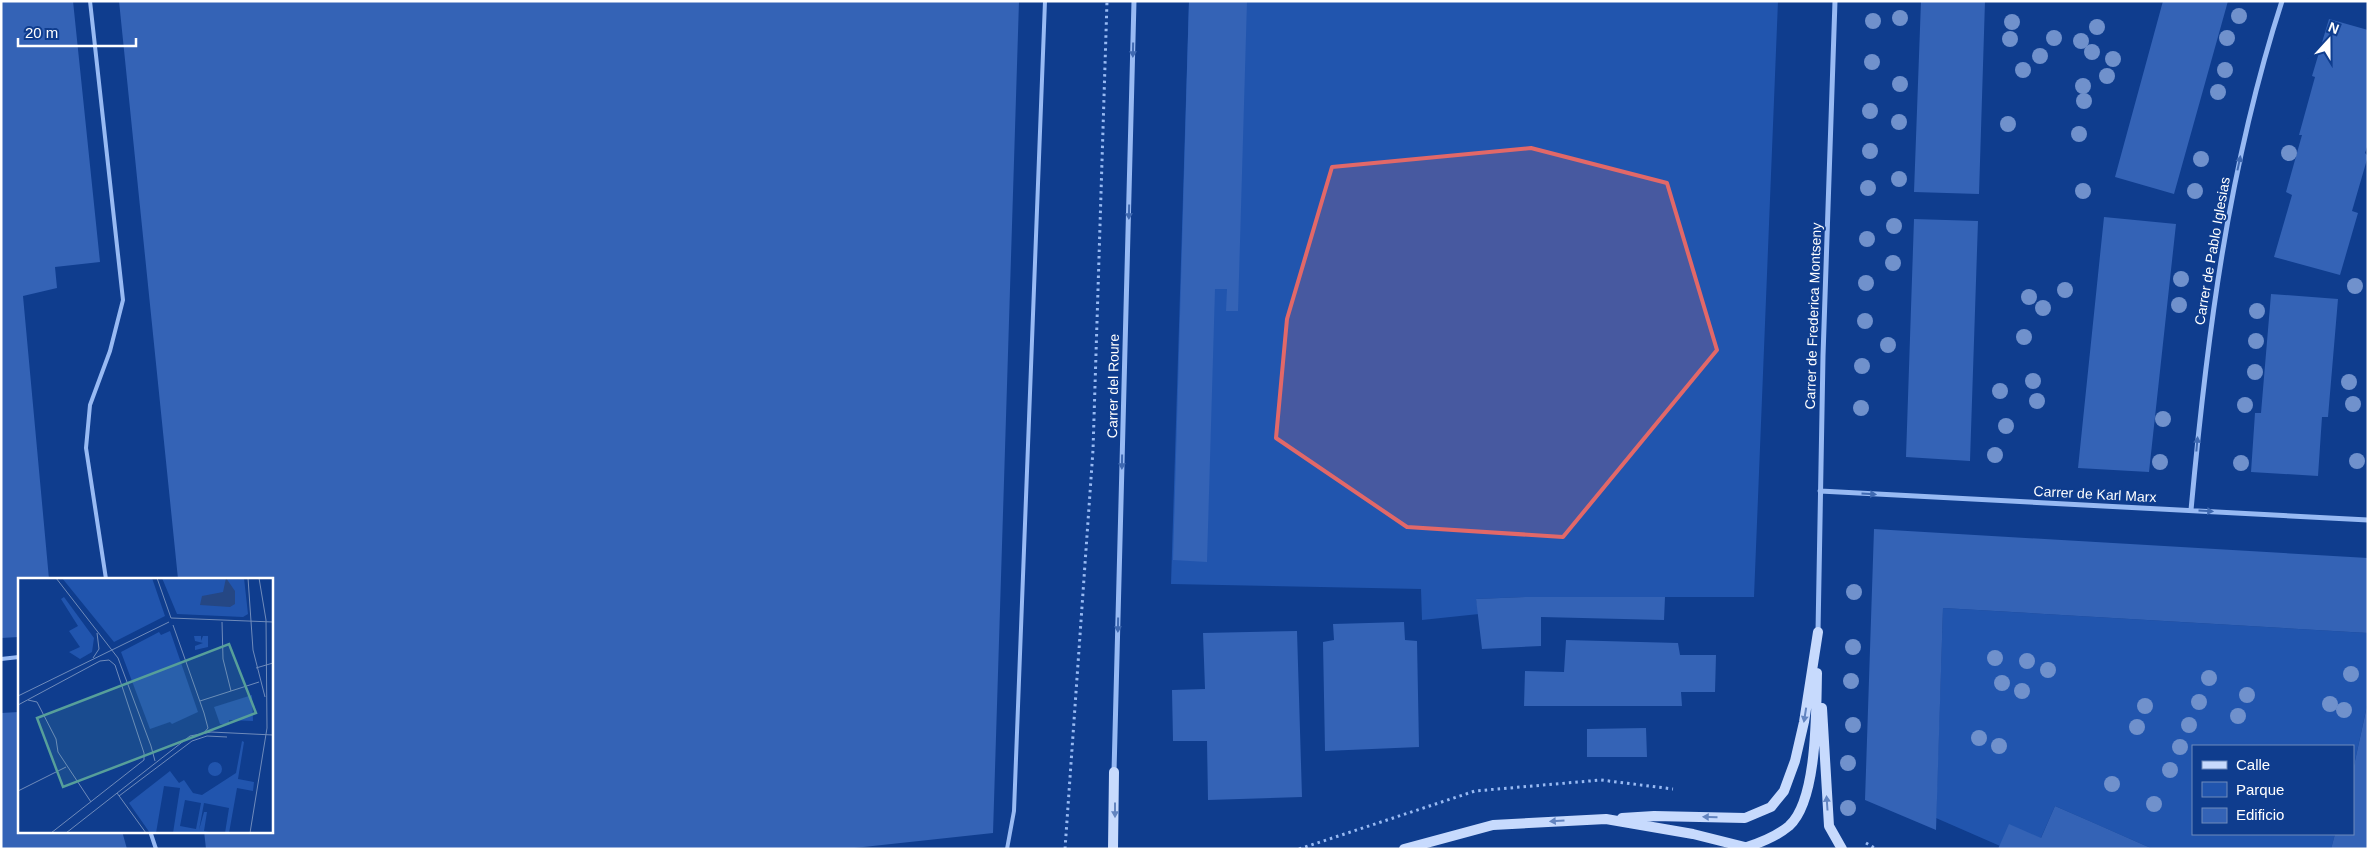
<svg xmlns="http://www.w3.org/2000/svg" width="2369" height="850" viewBox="0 0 2369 850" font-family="Arial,sans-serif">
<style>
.green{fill:#2155ae}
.building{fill:#3463b6}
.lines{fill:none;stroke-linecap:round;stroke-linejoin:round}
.path{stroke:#98baf3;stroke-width:3;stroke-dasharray:2.5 4;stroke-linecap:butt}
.lane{stroke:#98baf3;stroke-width:4}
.street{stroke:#98baf3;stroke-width:5}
.secondary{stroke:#c7dafd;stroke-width:10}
.tree{fill:#7091cc}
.oneway{fill:#3f69b1}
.oneway2{fill:#6284c0}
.marked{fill:#e26868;fill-opacity:0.2;stroke:#e26868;stroke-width:4;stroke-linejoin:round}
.labels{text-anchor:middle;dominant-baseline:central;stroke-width:4;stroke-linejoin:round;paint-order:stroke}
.street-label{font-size:14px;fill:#fff;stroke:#0f3d8e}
.inset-road{fill:none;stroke:#6f8bbb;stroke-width:1}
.view{fill:#579f9a;fill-opacity:0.15;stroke:#579f9a;stroke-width:2.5}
.inset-edge{fill:none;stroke:#fff;stroke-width:2.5}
</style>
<rect width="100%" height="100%" fill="#0f3d8e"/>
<path class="green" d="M1189,1h589l-24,596h-229l-49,2 3,15 -57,6 -1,-31 -250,-5z
M1943,608l425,25v68l-15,69v-24h-160v88h142l-4,15h-178l-98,-43 -19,43h-29l-71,-31z"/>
<path class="building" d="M1,1h72l27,261 -45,5 2,21 -34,8 26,283h-30v58l-18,1z
M119,1h900l-26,832 -148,16h-639l-2,-18h67v-252h-93z
M1189,1h58l-9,310h-12l1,-22h-12l-8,273 -34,-2z
M1921,1h64l-6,193 -65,-2z
M2163,1h65l-54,193 -59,-17z
M2329,19l39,11v114l-3,9 3,3 -16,55 6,2 -18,62 -66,-18 18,-62 -6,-3 16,-57h-3l16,-58 -3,-1z
M2104,217l72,7 -27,248 -71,-4z
M1914,219l64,2 -8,240 -64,-4z
M2271,294l67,5 -10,118h-6l-4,59 -67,-4 4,-59h6z
M1874,529l494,29v75l-425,-25 -7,222 -71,-30z
M1525,597h140l-1,23 -123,-3v29l-59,3 -6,-50z
M1404,622l1,18 12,1 2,106 -94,4 -2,-109 11,-2 -1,-16z
M1297,631l5,166 -94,3 -1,-59h-34l-1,-51 33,-1 -2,-56z
M1566,640l112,3 2,12h36l-1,37h-34l1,14h-158l1,-35 39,1z
M2367,706l1,143h-37l4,-15h18v-64z
M19,712v119h103l5,18h-126v-136z
M1646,728l1,29h-60v-28z
M2055,806l39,17 59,26h-155l11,-25 32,14z"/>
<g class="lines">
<path class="path" d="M1866,843l10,6
M1065,849l28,-399 14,-449
M1299,849l176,-58 126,-11 72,9"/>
<path class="lane" d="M90,1l33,299 -13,51 -20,54 -4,43 20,131
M1,659l18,-2
M150,831l6,18
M1007,849l7,-38 31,-810"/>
<path class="street" d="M1820,491l548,29
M2191,510c16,-173 37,-342 91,-509
M1818,632l5,-276 12,-355
M1114,772l20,-771"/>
<path class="secondary" d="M1822,708l7,118 13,23
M1622,818l32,-2 91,2 26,-11 13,-16 11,-30 9,-39 14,-90
M1744,848c16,-5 33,-12 45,-22 29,-26 27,-116 28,-153
M1113,849l1,-77
M1404,849l89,-24 113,-6 87,15 60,15"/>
</g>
<g class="tree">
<circle cx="2239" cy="16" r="8"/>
<circle cx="1900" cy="18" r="8"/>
<circle cx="1873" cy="21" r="8"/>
<circle cx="2012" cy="22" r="8"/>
<circle cx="2097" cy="27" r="8"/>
<circle cx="2054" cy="38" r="8"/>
<circle cx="2227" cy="38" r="8"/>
<circle cx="2010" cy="39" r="8"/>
<circle cx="2081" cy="41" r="8"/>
<circle cx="2092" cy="52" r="8"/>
<circle cx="2040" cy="56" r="8"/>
<circle cx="2113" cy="59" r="8"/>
<circle cx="1872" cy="62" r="8"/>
<circle cx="2023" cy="70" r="8"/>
<circle cx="2225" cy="70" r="8"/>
<circle cx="2107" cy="76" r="8"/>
<circle cx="1900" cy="84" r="8"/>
<circle cx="2083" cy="86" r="8"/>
<circle cx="2218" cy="92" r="8"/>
<circle cx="2084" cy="101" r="8"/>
<circle cx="1870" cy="111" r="8"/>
<circle cx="1899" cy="122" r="8"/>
<circle cx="2008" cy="124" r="8"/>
<circle cx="2079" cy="134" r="8"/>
<circle cx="1870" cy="151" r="8"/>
<circle cx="2289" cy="153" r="8"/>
<circle cx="2201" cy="159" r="8"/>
<circle cx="1899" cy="179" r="8"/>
<circle cx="1868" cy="188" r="8"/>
<circle cx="2083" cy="191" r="8"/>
<circle cx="2195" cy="191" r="8"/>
<circle cx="1894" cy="226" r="8"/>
<circle cx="1867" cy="239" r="8"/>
<circle cx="1893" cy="263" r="8"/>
<circle cx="2181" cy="279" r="8"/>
<circle cx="1866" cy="283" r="8"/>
<circle cx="2355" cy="286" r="8"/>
<circle cx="2065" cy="290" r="8"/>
<circle cx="2029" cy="297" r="8"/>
<circle cx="2179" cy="305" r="8"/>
<circle cx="2043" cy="308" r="8"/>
<circle cx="2257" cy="311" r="8"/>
<circle cx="1865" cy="321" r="8"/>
<circle cx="2024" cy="337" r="8"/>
<circle cx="2256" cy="341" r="8"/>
<circle cx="1888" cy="345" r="8"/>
<circle cx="1862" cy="366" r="8"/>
<circle cx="2255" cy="372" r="8"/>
<circle cx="2033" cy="381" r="8"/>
<circle cx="2349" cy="382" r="8"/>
<circle cx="2000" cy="391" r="8"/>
<circle cx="2037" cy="401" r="8"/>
<circle cx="2353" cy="404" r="8"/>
<circle cx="2245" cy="405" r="8"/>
<circle cx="1861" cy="408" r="8"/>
<circle cx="2163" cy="419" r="8"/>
<circle cx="2006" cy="426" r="8"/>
<circle cx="1995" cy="455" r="8"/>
<circle cx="2357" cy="461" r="8"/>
<circle cx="2160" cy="462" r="8"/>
<circle cx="2241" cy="463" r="8"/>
<circle cx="1854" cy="592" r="8"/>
<circle cx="1853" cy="647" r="8"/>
<circle cx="1995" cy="658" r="8"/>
<circle cx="2027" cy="661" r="8"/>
<circle cx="2048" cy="670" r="8"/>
<circle cx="2351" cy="674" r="8"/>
<circle cx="2209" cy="678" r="8"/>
<circle cx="1851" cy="681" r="8"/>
<circle cx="2002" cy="683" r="8"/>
<circle cx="2022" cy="691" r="8"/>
<circle cx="2247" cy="695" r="8"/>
<circle cx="2199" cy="702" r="8"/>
<circle cx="2330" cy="704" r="8"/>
<circle cx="2145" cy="706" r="8"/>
<circle cx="2344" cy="710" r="8"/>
<circle cx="2238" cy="716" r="8"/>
<circle cx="1853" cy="725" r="8"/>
<circle cx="2189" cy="725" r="8"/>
<circle cx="2137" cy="727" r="8"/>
<circle cx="1979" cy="738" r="8"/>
<circle cx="1999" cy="746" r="8"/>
<circle cx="2180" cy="747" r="8"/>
<circle cx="1848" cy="763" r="8"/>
<circle cx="2170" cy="770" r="8"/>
<circle cx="2112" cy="784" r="8"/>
<circle cx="2154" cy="804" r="8"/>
<circle cx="1848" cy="808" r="8"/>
</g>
<defs><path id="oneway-solid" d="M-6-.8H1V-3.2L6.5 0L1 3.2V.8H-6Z" transform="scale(1.25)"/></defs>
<g class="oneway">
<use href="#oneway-solid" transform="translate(1133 50) rotate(91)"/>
<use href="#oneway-solid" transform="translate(2239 163) rotate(-78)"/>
<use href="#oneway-solid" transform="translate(1129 212) rotate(91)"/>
<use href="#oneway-solid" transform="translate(2197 444) rotate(-85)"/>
<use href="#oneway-solid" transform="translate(1122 462) rotate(91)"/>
<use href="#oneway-solid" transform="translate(1869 494) rotate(3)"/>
<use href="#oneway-solid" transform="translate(2206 511) rotate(3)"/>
<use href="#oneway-solid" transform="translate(1118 625) rotate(91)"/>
</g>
<g class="oneway2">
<use href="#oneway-solid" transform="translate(1805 715) rotate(99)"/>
<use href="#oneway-solid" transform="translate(1827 803) rotate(-94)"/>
<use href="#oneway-solid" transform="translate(1115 810) rotate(90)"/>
<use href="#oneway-solid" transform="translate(1710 817) rotate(-179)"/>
<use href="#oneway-solid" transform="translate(1557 821) rotate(176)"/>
</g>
<path class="marked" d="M1531,148l136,35 50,167 -154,187 -156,-10 -131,-89 11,-119 45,-152z"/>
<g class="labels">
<g class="street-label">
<text transform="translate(2212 251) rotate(-80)">Carrer de Pablo Iglesias</text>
<text transform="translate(1813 316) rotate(-88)">Carrer de Frederica Montseny</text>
<text transform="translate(1113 386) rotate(-89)">Carrer del Roure</text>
<text transform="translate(2095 494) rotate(3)">Carrer de Karl Marx</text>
</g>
</g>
<g transform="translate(18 578)">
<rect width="255" height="255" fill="#0f3d8e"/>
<path d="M44,0h90l13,38 -51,26zM144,0h82l4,36 -5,3 -66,-3zM46,19l30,41 -2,14 -12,7 -11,-7 11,-5 -11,-16 9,-5 -17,-27zM152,53l28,81 -26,12 -2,-2 -20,7 -29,-77 38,-20 2,3zM176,58h7v5l2,-5h5v11l-13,3v-4l8,-3 -8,-2zM234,117l1,26 -24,-1v5l-9,-1 -6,-17zM224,163l2,1 -6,37 16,3 -1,9 -16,-3 -8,45h-4l4,-25 -25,-5 -5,27 5,-18h3l-3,19 10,2h-41l7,-45 -16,-2 -8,47h-6l-21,-30 41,-32 9,12 5,-3 9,13 9,2 34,-22zM167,222l16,3 -5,26 -16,-3zM190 191a7 7 0 1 1 14 0a7 7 0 1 1-14 0Z" fill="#2155ae" fill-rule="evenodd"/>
<path d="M208,0l9,13v13l-5,3 -30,-2 2,-9 21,-4z" fill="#254784"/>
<path class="inset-road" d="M38,0l62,80 33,88M139,0l14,40M230,0l5,72 12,47M153,40l102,4M204,44l1,37 8,32M155,47l31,88M75,80l6,-9 -2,-16M238,90l17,-5M0,118l151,-74M10,122l9,2 19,37 2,13 33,50M182,123l59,-19M0,127l82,-44 9,-1 6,5 29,88v7l-93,73M185,156l5,-6 -4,-15M133,168l4,15M0,213l48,-24M99,215l29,40M101,218l73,-55 15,-5 20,1M48,255l124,-97 21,-4 62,3M232,255l17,-105 -1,-108 -7,-42"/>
<path class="view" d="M211,66l27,69 -193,74 -26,-69z"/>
<rect width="255" height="255" class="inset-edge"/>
</g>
<rect width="2369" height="850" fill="none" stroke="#ffffff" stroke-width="5"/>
<rect x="2192" y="745" width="162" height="90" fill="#0f3d8e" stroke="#6f8bbb"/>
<rect x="2202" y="761" width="25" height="8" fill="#c7dafd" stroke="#6f8bbb"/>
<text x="2236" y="770" font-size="15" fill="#ffffff">Calle</text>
<rect x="2202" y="782" width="25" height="15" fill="#2155ae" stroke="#6f8bbb"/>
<text x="2236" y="795" font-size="15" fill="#ffffff">Parque</text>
<rect x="2202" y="808" width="25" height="15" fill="#3463b6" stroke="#6f8bbb"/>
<text x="2236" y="820" font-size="15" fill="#ffffff">Edificio</text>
<g transform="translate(2329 40) rotate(21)" stroke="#0f3d8e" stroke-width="4" paint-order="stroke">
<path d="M0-4L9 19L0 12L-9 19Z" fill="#ffffff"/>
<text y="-8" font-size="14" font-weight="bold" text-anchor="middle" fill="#ffffff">N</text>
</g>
<path d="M18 38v8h118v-8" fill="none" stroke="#ffffff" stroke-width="2.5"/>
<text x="25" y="38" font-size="15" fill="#ffffff" stroke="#0f3d8e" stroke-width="4" paint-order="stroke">20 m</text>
</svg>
